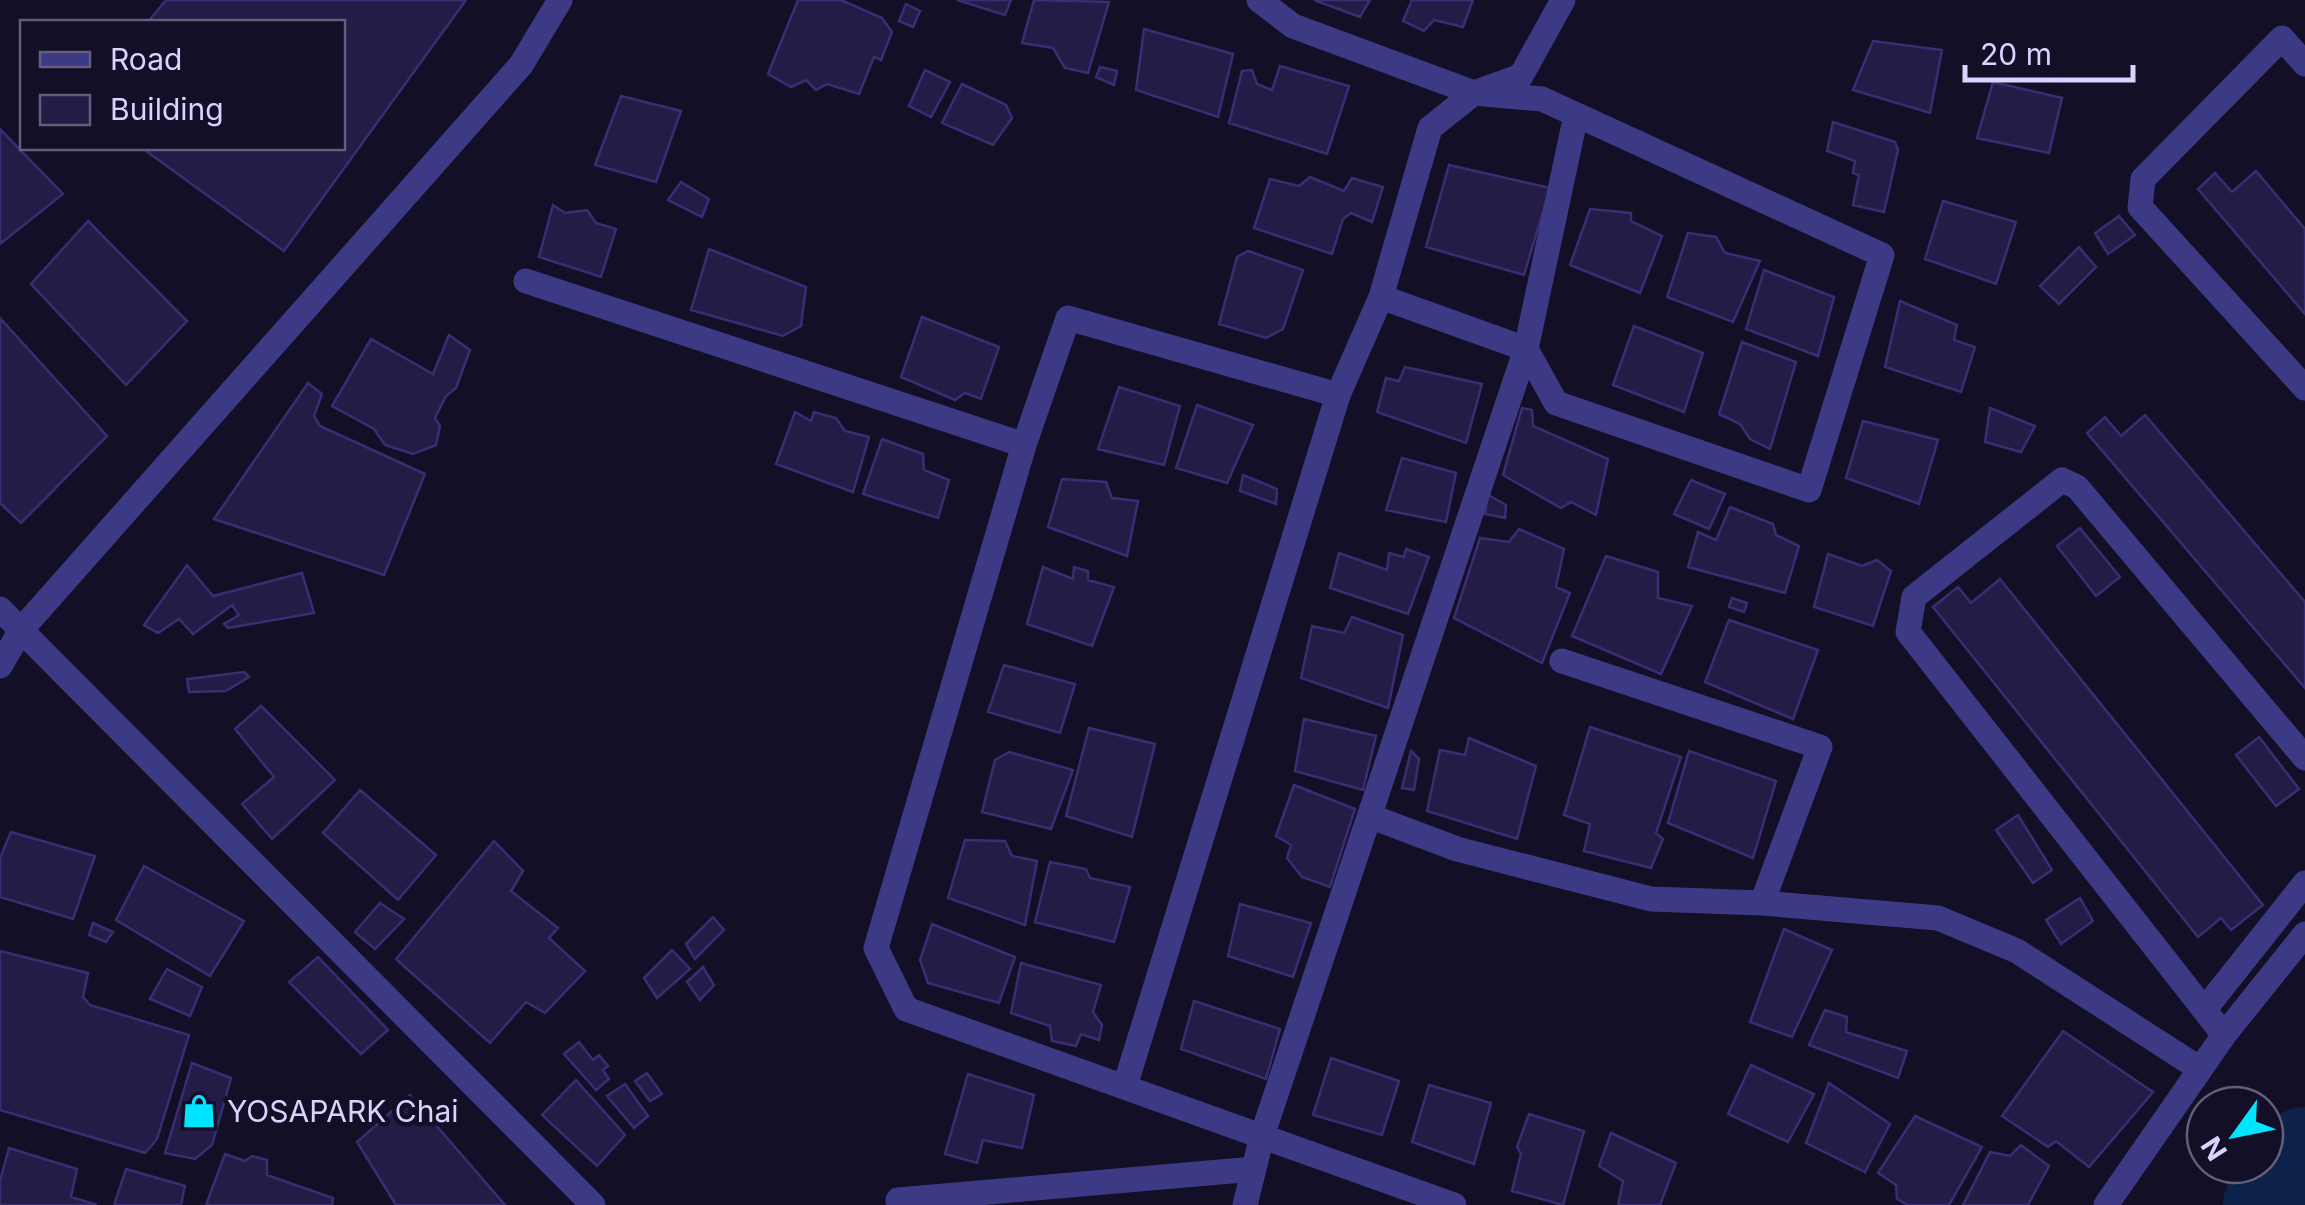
<svg xmlns="http://www.w3.org/2000/svg" width="2305" height="1205" viewBox="0 0 2305 1205" font-family="Inter,sans-serif">
<style>
.lines{fill:none;stroke-linecap:round;stroke-linejoin:round}
.river{stroke:#0c2248;stroke-width:100}
.building{fill:#241b47;stroke:#3b2d73;stroke-width:2.5}
.minor{stroke:#3d3a85;stroke-width:25}
.labels{text-anchor:middle;dominant-baseline:central;stroke-width:9;stroke-linejoin:round;paint-order:stroke}
.poi-label{font-size:30px;fill:#d9d4ff;stroke:#130f26;text-anchor:start}
</style>
<rect width="100%" height="100%" fill="#130f26"/>
<g class="lines">
<path class="river" d="M2273,1205l32,-48"/>
</g>
<path class="building" d="M166,0h300l-182,251 -142,-103h200v-126h-194z
M798,0h43l41,18 10,14 -11,28 -7,-3 -15,37 -32,-10 -11,6 -10,-10 -15,7 -23,-13z
M957,0h54l-6,15z
M1034,0l75,2 -21,71 -23,-5 -12,-20 -31,-5z
M1314,0h56l-10,17z
M1412,0h61l-10,27 -29,-7 -10,11 -21,-10z
M906,4l14,7 -7,16 -14,-6z
M1144,29l89,25 -15,63 -82,-27z
M1873,41l69,9 -12,63 -77,-23z
M1280,66l69,20 -22,68 -98,-31 13,-52 10,-1 5,14 15,6z
M1100,67l17,4 -3,14 -18,-8z
M925,70l25,12 -19,35 -22,-11z
M1993,82l69,16 -13,55 -72,-15z
M962,84l44,21 6,13 -19,27 -51,-22z
M621,96l60,15 -25,71 -61,-17z
M1833,122l62,20 3,8 -14,62 -31,-7 6,-30 -6,-2 2,-12 -28,-10z
M0,129l63,65 -63,50z
M1449,165l101,23 -26,87 -98,-28z
M2256,171l49,58v85l-107,-125 17,-16 17,19z
M1310,177l34,14 8,-13 31,9 -11,35 -21,-9 -8,6 -11,35 -78,-26 16,-49 29,7z
M681,182l28,17 -7,18 -34,-17z
M1943,201l73,21 -20,62 -71,-25z
M553,205l12,8 22,-3 9,13 20,6 -15,48 -62,-20z
M1590,209l41,4v8l31,15 -22,57 -70,-28z
M2119,216l16,19 -27,19 -13,-21z
M88,221l99,100 -61,64 -95,-101z
M1688,233l28,4 9,16 35,8 -27,61 -66,-25z
M2079,247l17,20 -37,37 -19,-18z
M709,249l97,38 -5,39 -18,10 -92,-26z
M1248,251l55,19 -20,59 -17,9 -47,-14 18,-67z
M1764,270l70,27 -16,59 -72,-27z
M1900,301l57,24 -3,15 21,7 -14,45 -76,-25z
M922,317l77,30 -18,52 -16,-6 -10,7 -54,-23z
M0,318l107,118 -86,87 -21,-20z
M1634,326l69,27 -19,59 -71,-27z
M449,335l21,15 -14,38 -10,8 -11,22 5,8 -4,19 -23,9 -28,-9 -11,-16 -42,-23 39,-67 62,35z
M1742,342l54,20 -26,87 -20,-10 -10,-15 -21,-10z
M1405,367l77,17 -16,59 -89,-31 9,-34 13,3z
M308,383l14,11 -8,22 6,10 105,48 -41,101 -170,-56z
M1119,387l61,19 -16,59 -66,-16z
M1197,405l56,20 -26,58 -51,-15z
M1522,408l10,2 1,16 75,33 -12,56 -25,-13 -10,6 -58,-33z
M1990,408l45,18 -14,26 -36,-10z
M795,412l16,9 3,-9 22,6 9,13 24,6 -16,55 -77,-28z
M2145,415l160,187v86l-218,-255 18,-16 16,19z
M1863,421l75,19 -19,64 -73,-26z
M882,439l41,15 1,16 25,10 -11,38 -75,-24z
M1402,458l54,15 -10,49 -60,-12z
M1243,475l34,14 -1,15 -36,-13z
M1062,479l44,3 6,16 26,3 -11,55 -79,-29z
M1691,480l34,14 -16,35 -35,-15z
M1488,495l18,10 -1,13 -20,-4z
M1730,507l43,17 3,11 23,11 -14,47 -97,-26 10,-35 18,8z
M2080,528l40,49 -24,19 -39,-50z
M1519,529l45,20 -8,38 14,6 -28,70 -88,-45 26,-80 29,4z
M1406,549l23,8 -21,57 -78,-26 9,-35 48,17 2,-17 15,4z
M1828,554l34,12 15,-6 14,11 -18,55 -59,-19z
M1606,556l52,16v26l34,8 -31,68 -89,-38z
M187,565l26,31 89,-23 12,40 -86,15 -4,-4 15,-9 -7,-10 -39,29 -14,-15 -21,14 -14,-8z
M1043,567l30,12 1,-12 14,4v9l26,7 -22,59 -65,-22z
M2000,579l263,326 -32,25 -10,-12 -23,19 -265,-330 25,-20 13,16z
M1732,598l15,5 -3,9 -15,-5z
M1352,617l51,18 -15,73 -87,-30 11,-52 32,7z
M1729,620l89,30 -25,69 -88,-37z
M1004,665l71,19 -15,49 -72,-21z
M244,672l5,5 -23,14 -37,1 -2,-13z
M261,706l74,74 -63,59 -30,-35 32,-27 -39,-48z
M1304,719l72,17 -13,54 -68,-19z
M1590,727l91,30 -25,76 7,6 -12,29 -67,-17 6,-27 -26,-9z
M1089,728l66,16 -23,93 -66,-21z
M2259,737l40,52 -23,17 -40,-51z
M1469,738l67,28 -19,73 -90,-28 13,-61 25,5z
M1411,751l8,8 -5,31 -12,-2z
M1689,751l87,30 -23,77 -85,-35z
M1009,752l64,18 -22,59 -69,-17 13,-52z
M1294,785l61,24 -25,78 -28,-10 -15,-19 4,-13 -15,-9z
M360,790l76,65 -38,45 -75,-67z
M2018,815l34,55 -19,13 -37,-53z
M11,832l84,24 -22,63 -73,-22v-39z
M965,840l40,1 7,15 25,5 -12,64 -77,-27z
M494,841l29,30 -12,20 47,37 -9,10 36,33 -40,42 -19,-11 -36,41 -94,-84z
M1050,862l36,7 4,9 40,9 -16,55 -79,-20z
M144,866l100,55 -34,55 -94,-56z
M2080,898l13,23 -32,23 -15,-24z
M380,903l24,16 -29,30 -20,-17z
M1240,904l71,19 -18,54 -65,-21z
M713,917l11,13 -29,29 -9,-15z
M93,923l20,9 -7,10 -17,-7z
M932,924l83,33 -16,46 -71,-20 -8,-23z
M1784,929l48,21 -40,87 -42,-15z
M672,950l18,19 -33,29 -13,-20z
M0,951l88,22 -5,24 7,8 99,30 -32,104 -12,14 -145,-43z
M318,957l70,73 -27,24 -72,-72z
M1021,963l80,22 -8,27 9,13 -3,15 -18,-6 -5,12 -24,-5 -2,-15 -39,-13z
M703,967l11,18 -14,15 -13,-18z
M167,969l35,18 -12,29 -40,-17z
M1194,1001l86,28 -14,50 -85,-30z
M1825,1010l22,7 -1,15 61,19 -9,27 -89,-33z
M2063,1031l90,61 -64,75 -33,-26 -8,6 -46,-31z
M579,1042l14,18 6,-5 9,11 -5,4 6,9 -13,11 -32,-36z
M1331,1058l68,23 -17,54 -69,-20z
M192,1063l39,15 -19,67 -17,14 -30,-6z
M1751,1065l63,29 -26,48 -60,-28z
M647,1073l15,21 -12,7 -15,-20z
M968,1074l66,21 -12,53 -39,-8 -6,23 -32,-9z
M576,1080l49,55 -28,31 -55,-51z
M1829,1083l61,41 -25,48 -59,-29z
M625,1084l23,32 -14,12 -27,-32z
M1429,1085l62,18 -17,61 -62,-22z
M410,1095l95,110h-109l-39,-63z
M1529,1114l55,17 -21,74 -51,-14 9,-37 -4,-7z
M1915,1116l67,31 -33,58h-41l-11,-6 -1,-14 -18,-12z
M1611,1133l65,30 -16,42h-42l5,-24 -24,-15z
M2021,1145l28,21 -21,39h-65l27,-53 20,4z
M9,1148l68,21 -6,28 26,8h-97v-24z
M225,1154l20,7 7,-5 15,4v15l66,23 -1,7h-126z
M126,1169l59,17 -4,19h-67z"/>
<g class="lines">
<path class="minor" d="M1259,0l34,26 181,67 68,6 340,156 -73,235 -253,-87 -30,-54 -145,-52
M2305,64l-23,-26 -139,141 -3,28 165,181
M526,281l498,164
M1338,395l-270,-77 -44,127 -148,503 30,61 548,196
M0,609l593,596
M1562,661l258,86 -58,156
M0,666l21,-36 500,-565 39,-65
M1372,817l85,32 194,50 111,4 176,15 79,33 183,118
M2205,1009l100,-126
M2224,1035l-316,-403 6,-35 148,-117 15,7 228,271
M1125,1086l213,-691 43,-98 49,-169 44,-35 47,-17 42,-76
M898,1200l356,-31
M1245,1205l17,-69 264,-787 50,-234
M2106,1205l118,-170 81,-101"/>
</g>
<defs>
<g id="shop-bare" transform="scale(2.7)"><path d="M-5-2.5h2.3a2.7 3.5 0 0 1 5.4 0H5L5.5 6h-11ZM-1.5-2.5h3a1.5 2.3 0 0 0-3 0Z" fill="#00e5ff" stroke="#130f26" stroke-width="2.5" paint-order="stroke"/></g>
</defs>
<g fill-rule="evenodd">
<use href="#shop-bare" x="199" y="1111"/>
</g>
<g class="labels">
<g class="poi-label">
<text x="227" y="1111">YOSAPARK Chai</text>
</g>
</g>
<rect x="20" y="20" width="325" height="130" fill="#130f26" stroke="#625e7d" stroke-width="2.5"/>
<rect x="40" y="52" width="50" height="15" fill="#3d3a85" stroke="#625e7d" stroke-width="2.5"/>
<text x="110" y="70" font-size="30" fill="#d9d4ff">Road</text>
<rect x="40" y="95" width="50" height="30" fill="#241b47" stroke="#625e7d" stroke-width="2.5"/>
<text x="110" y="120" font-size="30" fill="#d9d4ff">Building</text>
<g transform="translate(2235 1135) rotate(237)"><circle r="48" fill="#130f26" stroke="#625e7d" stroke-width="2.5"/>
<path d="M0-8L18 38L0 25L-18 38Z" fill="#00e5ff"/>
<text y="-15" font-size="28" font-weight="bold" text-anchor="middle" fill="#d9d4ff">N</text>
</g>
<path d="M1965 65v15h168v-15" fill="none" stroke="#d9d4ff" stroke-width="5"/>
<text x="1980" y="65" font-size="30" fill="#d9d4ff" stroke="#130f26" stroke-width="8" paint-order="stroke">20 m</text>
</svg>
